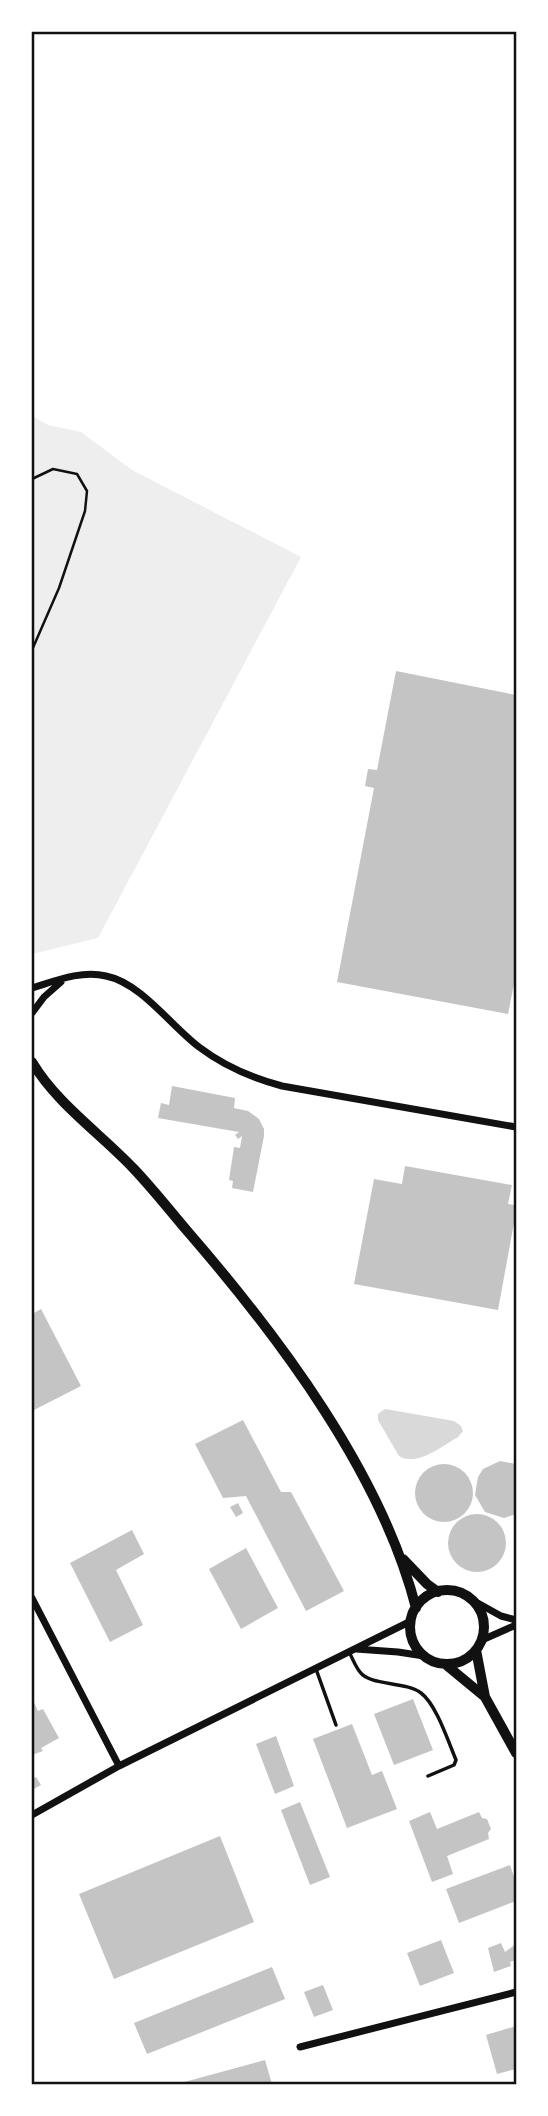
<svg xmlns="http://www.w3.org/2000/svg" width="548" height="2116" viewBox="0 0 548 2116" font-family="'Golos Text',sans-serif">
<style>
.green{fill:#eee}
.water{fill:#d9d9d9}
.building{fill:#c4c4c4}
.lines{fill:none;stroke-linecap:round;stroke-linejoin:round}
.path{stroke:#111;stroke-width:2.5}
.service{stroke:#111;stroke-width:3.5}
.minor{stroke:#111;stroke-width:7}
.secondary{stroke:#111;stroke-width:10}
.neatline{fill:none;stroke:#111;stroke-width:2.5}
</style>
<rect width="100%" height="100%" fill="#fff"/>
<path class="green" d="M32,416l16,9 33,7 51,38 169,87 -203,381 -66,16z"/>
<path class="water" d="M385,1409l69,12 7,5 2,5 -5,6c-16,9 -41,30 -59,19l-21,-36v-6z"/>
<path class="building" d="M396,671l120,24v279l-8,40 -171,-32 37,-194 -9,-2 3,-17 9,1z
M172,1086l63,12 -1,10 14,3 11,8 5,10v7l-11,56 -21,-4 1,-7 -4,-1 5,-33 6,1 2,-12 -4,3 -3,-4 4,-3 -81,-14 3,-15 8,2z
M405,1166l107,19 -4,19 8,1v7l-18,98 -144,-26 20,-105 28,5z
M41,1309l40,77 -49,25v-97z
M243,1420l38,72h10l53,99 -38,20 -60,-115 -23,2 -28,-54z
M500,1461l16,3v50l-12,4 -19,-6 -10,-17 3,-18 5,-8z
M415 1493a29 29 0 1 1 58 0a29 29 0 1 1-58 0Z
M238,1503l5,10 -7,4 -6,-10z
M448 1543a29 29 0 1 1 58 0a29 29 0 1 1-58 0Z
M132,1530l12,24 -28,16 27,55 -33,17 -40,-79z
M246,1548l32,60 -37,21 -32,-60z
M32,1698l6,13 5,-2 16,29 -18,10 2,3 -11,4z
M413,1699l20,51 -39,15 -20,-51z
M352,1724l20,51 10,-4 15,38 -50,19 -34,-89z
M276,1736l18,50 -19,8 -19,-50z
M36,1777l5,8 -9,5v-11z
M300,1802l30,75 -20,8 -29,-75z
M430,1812l7,17 42,-17 3,6 5,1 4,10 -3,4 1,6 -42,17 6,18 -21,8 -23,-61z
M220,1836l34,86 -140,57 -35,-85z
M510,1865l6,18v18l-57,22 -13,-34z
M441,1940l13,33 -34,13 -13,-33z
M501,1943l4,9 11,-8v16l-6,2 1,4 -17,6 -6,-24z
M272,1967l13,32 -138,55 -13,-31z
M323,1985l10,25 -19,7 -10,-25z
M516,2026v43l-19,5 -11,-39z
M265,2060l7,24h-95z"/>
<g class="lines">
<path class="path" d="M32,479l21,-10 24,5 10,17 -2,20 -26,77 -27,62"/>
<path class="service" d="M516,431v26
M349,1652c4,7 6,14 11,20 10,14 45,9 61,21 15,11 27,48 35,67l-2,5 -26,11
M316,1669l20,56"/>
<path class="minor" d="M32,988c23,-7 49,-18 74,-12 35,7 65,50 93,71 25,19 53,31 83,39l234,41
M32,1013l12,-16 17,-15
M32,1598l87,168
M474,1601l27,15 15,4
M482,1640l34,-15
M356,1649l42,3 26,4
M32,1815l87,-49 292,-145
M300,2047l216,-55"/>
<path class="secondary" d="M32,1062c25,42 68,71 102,107 19,20 37,43 55,64 90,104 193,241 227,375
M403,1559l24,25 11,8
M410 1627a37 37 0 1 1 74 0a37 37 0 1 1-74 0Z
M476,1650l9,47 31,56
M445,1664l40,33"/>
</g>
<rect width="548" height="2116" fill="none" stroke="#ffffff" stroke-width="66"/>
<rect x="33" y="33" width="482" height="2050" class="neatline"/>
</svg>
